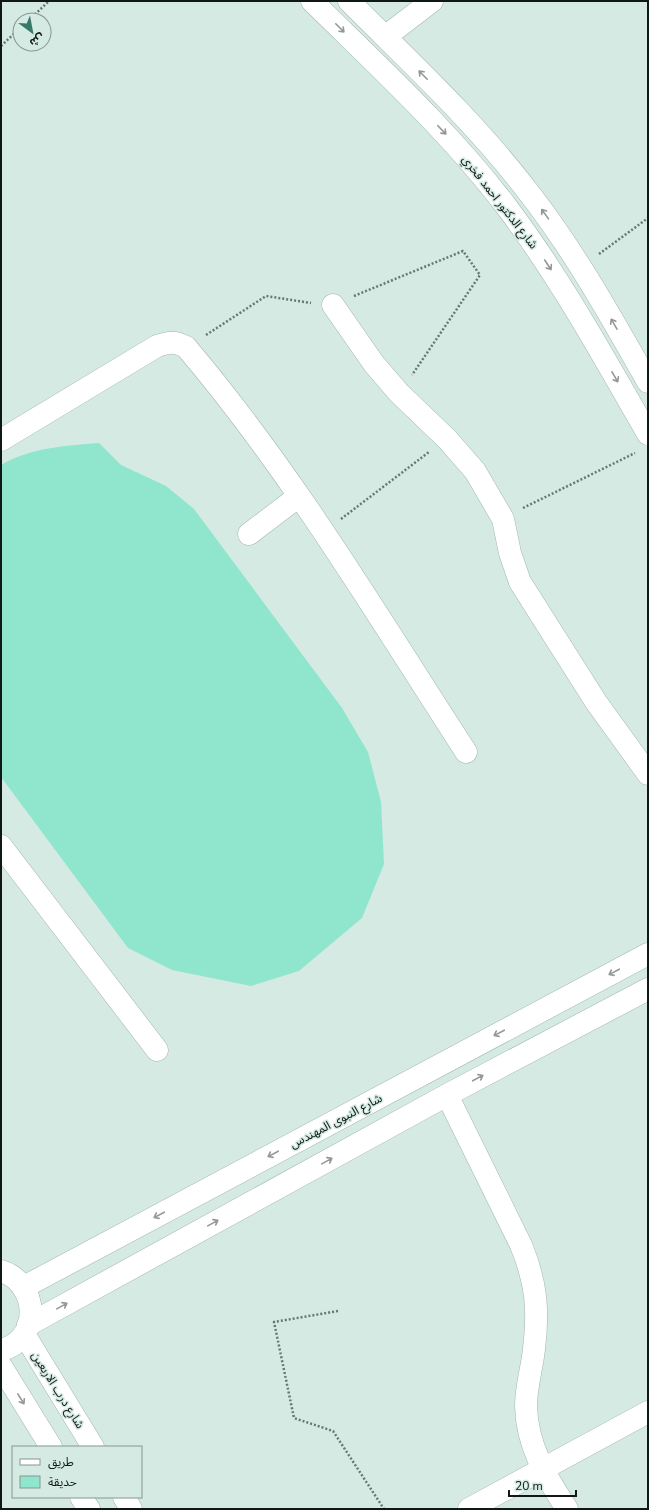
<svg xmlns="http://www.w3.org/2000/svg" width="649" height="1510" viewBox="0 0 649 1510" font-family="'Nunito Sans','Noto Sans Arabic',sans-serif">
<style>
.green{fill:#8fe6cc}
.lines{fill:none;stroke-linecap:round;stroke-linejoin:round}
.minor-casing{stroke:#a1b6af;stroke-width:23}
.highway-casing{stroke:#a1b6af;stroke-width:23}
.path{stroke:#697772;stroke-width:2.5;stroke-dasharray:2 2;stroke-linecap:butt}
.minor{stroke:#fff;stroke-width:22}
.highway{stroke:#fff;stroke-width:22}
.oneway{stroke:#939796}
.labels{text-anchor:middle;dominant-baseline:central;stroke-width:3;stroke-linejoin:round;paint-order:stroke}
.street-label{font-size:12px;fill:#101815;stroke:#d5eae3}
</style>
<rect width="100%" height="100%" fill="#d5eae3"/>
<path class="green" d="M99,443l22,22 45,21 28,23 148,199 26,44 13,50 3,62 -22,54 -63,53 -48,15 -79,-16 -44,-22 -127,-171v-312c31,-18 64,-19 98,-22z"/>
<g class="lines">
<g class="minor-casing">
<path id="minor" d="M312,1c68,67 140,133 197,209 53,71 95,148 139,224
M349,1c62,62 127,122 180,192 46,59 82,124 119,189
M385,37l47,-36
M333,305l41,59 25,29 48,46 28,32 28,48 7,34 10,29 76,120 52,72
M1,440l156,-94c12,-4 18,-5 29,1 106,125 191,268 280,405
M249,534l50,-38
M1,846l156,204
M447,1095l74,150c15,37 18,64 13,104 -2,19 -8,38 -8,57 1,40 20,71 41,103
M24,1287l624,-333
M28,1325l419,-230 201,-106
M469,1509l179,-97"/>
</g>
<g class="highway-casing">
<path id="highway" d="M1,1271c38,12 41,69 0,79
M24,1334l69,113
M1,1366l50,81
M81,1497l8,12
M124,1497l7,12"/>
</g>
<path class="path" d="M29,20l20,-19
M1,46l19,-18
M599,254l49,-36
M354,296l109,-45 17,24 -68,100
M206,335l60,-39 45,7
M523,508l112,-55
M341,519l88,-67
M338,1311l-64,11 20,96 39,13 51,78"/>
<use href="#minor" class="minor"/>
<use href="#highway" class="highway"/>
</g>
<defs><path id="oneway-shaft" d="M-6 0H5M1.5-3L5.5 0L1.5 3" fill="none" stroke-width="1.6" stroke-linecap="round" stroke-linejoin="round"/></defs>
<g class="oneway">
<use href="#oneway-shaft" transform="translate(340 28) rotate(45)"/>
<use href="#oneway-shaft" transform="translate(423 75) rotate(-135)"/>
<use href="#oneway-shaft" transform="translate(442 130) rotate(46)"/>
<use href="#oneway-shaft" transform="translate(545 214) rotate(-126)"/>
<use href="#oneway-shaft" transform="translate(548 265) rotate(57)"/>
<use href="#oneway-shaft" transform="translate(614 324) rotate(-120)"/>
<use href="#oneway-shaft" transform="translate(615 377) rotate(60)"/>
<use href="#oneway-shaft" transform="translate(614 972) rotate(152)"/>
<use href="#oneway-shaft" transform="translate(499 1033) rotate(152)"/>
<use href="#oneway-shaft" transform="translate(478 1078) rotate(-28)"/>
<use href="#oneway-shaft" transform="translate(273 1154) rotate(152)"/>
<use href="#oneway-shaft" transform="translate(327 1161) rotate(-29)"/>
<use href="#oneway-shaft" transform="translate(159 1215) rotate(152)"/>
<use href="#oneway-shaft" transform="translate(213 1223) rotate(-29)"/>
<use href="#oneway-shaft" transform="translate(62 1306) rotate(-29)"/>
<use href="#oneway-shaft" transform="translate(21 1399) rotate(58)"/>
</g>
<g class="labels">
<g class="street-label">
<text transform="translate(500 202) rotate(52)">شارع الدكتور احمد فخري</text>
<text transform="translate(336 1121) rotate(-28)">شارع النبوى المهندس</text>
<text transform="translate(58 1390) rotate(58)">شارع درب الاربعين</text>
</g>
</g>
<rect width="649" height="1510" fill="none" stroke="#101815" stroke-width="4"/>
<rect x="12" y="1446" width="130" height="52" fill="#d5eae3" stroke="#869691"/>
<rect x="20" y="1459" width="20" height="6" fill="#ffffff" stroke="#869691"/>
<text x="48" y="1466" font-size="12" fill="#101815">طريق</text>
<rect x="20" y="1476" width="20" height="12" fill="#8fe6cc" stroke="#869691"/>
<text x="48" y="1486" font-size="12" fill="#101815">حديقة</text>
<g transform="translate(32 32) rotate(148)"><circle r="19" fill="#d5eae3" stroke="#869691"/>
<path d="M0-3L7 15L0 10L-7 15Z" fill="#387867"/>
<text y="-6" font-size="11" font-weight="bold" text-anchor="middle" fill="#101815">ش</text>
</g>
<path d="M509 1490v6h67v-6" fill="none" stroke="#101815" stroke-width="2"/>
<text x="515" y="1490" font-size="12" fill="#101815" stroke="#d5eae3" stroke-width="3" paint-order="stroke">20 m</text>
</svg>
